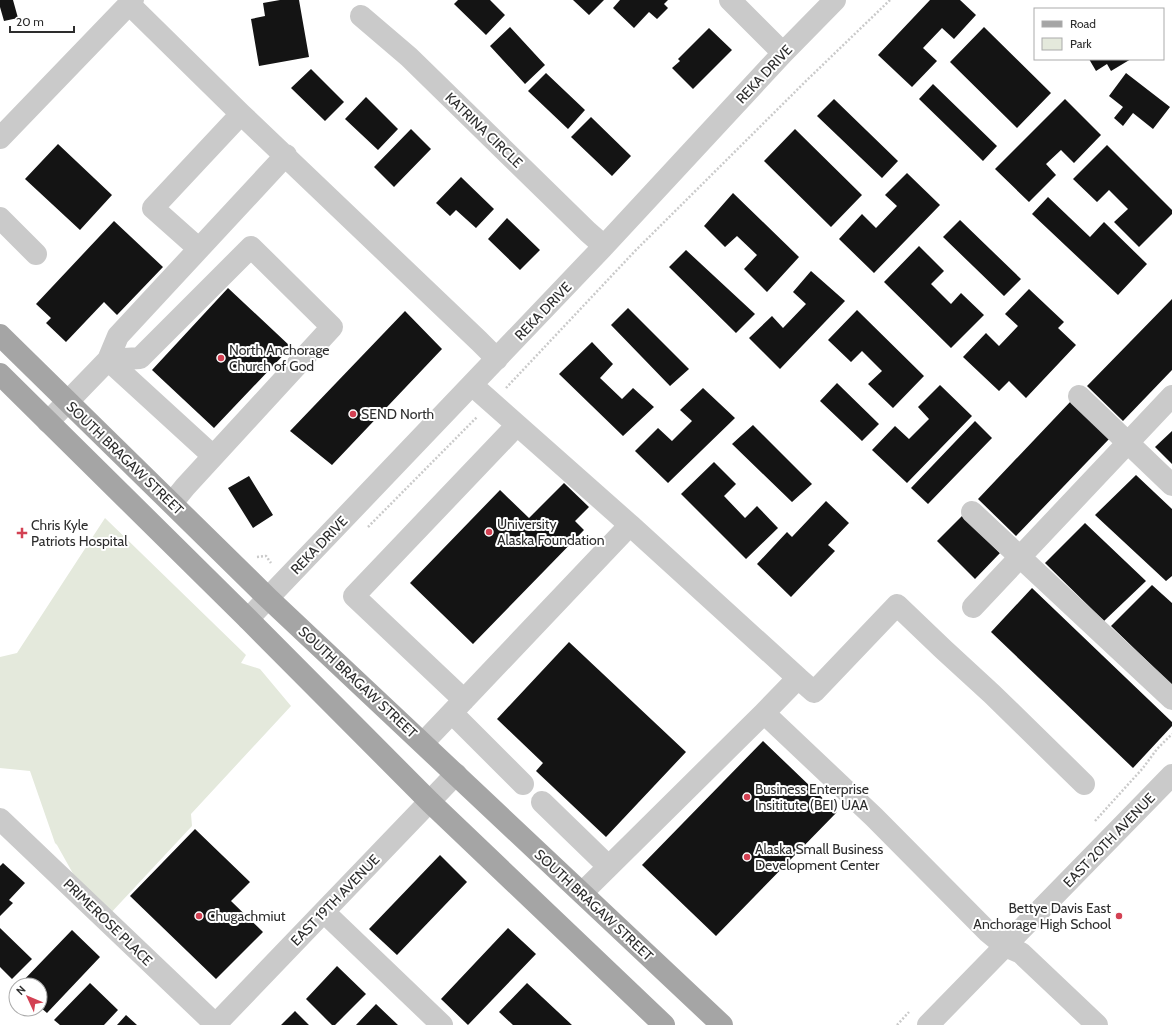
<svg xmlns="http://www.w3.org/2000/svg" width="1172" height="1025" viewBox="0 0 1172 1025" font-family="Cabin,sans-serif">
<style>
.green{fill:#e4e9dc}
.building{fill:#141414}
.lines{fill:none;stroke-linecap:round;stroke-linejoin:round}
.path{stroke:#cacaca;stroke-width:2.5;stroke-dasharray:2 2;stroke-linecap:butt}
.minor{stroke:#cacaca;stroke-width:22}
.major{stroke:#a5a5a5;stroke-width:22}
.poi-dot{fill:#d34153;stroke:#fff;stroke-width:1.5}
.labels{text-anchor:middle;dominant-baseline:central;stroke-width:4;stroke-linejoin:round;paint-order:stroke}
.street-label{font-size:14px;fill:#2d2d2d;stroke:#fff}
.poi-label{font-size:14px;fill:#2d2d2d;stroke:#fff;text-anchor:start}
</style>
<rect width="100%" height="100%" fill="#fff"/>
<path class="green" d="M105,518l141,137 -5,8 19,6 31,37 -100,108 1,12 -84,90 -28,-30 -23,-41 -2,-2 -25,-72 -30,-3v-111l17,-4z"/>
<path class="building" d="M0,0h13l5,18 -14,3 -4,-14z
M280,0h19l10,57 -50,9 -8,-47 14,-3 -2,-13z
M458,0h32l15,15 -19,20 -32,-31z
M573,0h31l-15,15z
M620,0h48l-4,4 4,4 -11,11 -8,-7 -15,16 -21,-20z
M930,0h30l16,15 -22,24 -12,-11 -19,20 14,13 -25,26 -34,-32z
M510,27l35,38 -20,19 -35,-38z
M984,27l67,66 -34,35 -67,-66z
M709,28l23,22 -39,39 -21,-21 8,-7 -2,-2z
M1089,59h42l-20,12 -4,-7 -11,7z
M311,69l33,33 -19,19 -34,-33z
M546,73l39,37 -17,19 -40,-38z
M1126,73l44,34 -17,22 -20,-16 -10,13 -9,-8 9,-11 -14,-11z
M933,84l64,62 -14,15 -64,-62z
M366,97l32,32 -20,21 -33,-31z
M834,99l64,62 -16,17 -65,-62z
M1065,99l36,36 -27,28 -13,-13 -15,14 10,11 -27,27 -34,-33z
M591,117l40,39 -19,20 -41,-39z
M411,129l20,20 -37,38 -20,-20z
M795,129l67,66 -31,32 -67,-66z
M58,144l54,51 -32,35 -55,-51z
M1107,145l65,65v4l-33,33 -25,-25 14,-13 -19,-19 -12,12 -24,-23z
M907,173l33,32 -66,68 -35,-34 23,-25 14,14 21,-22 -12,-11z
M461,177l33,32 -18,19 -20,-18 -6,6 -14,-13z
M733,193l66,64 -32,35 -23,-23 13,-14 -20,-19 -12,11 -21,-21z
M1048,197l42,40 14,-15 43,42 -29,31 -86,-81z
M507,218l33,32 -20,20 -32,-31z
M960,220l61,59 -17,17 -61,-59z
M114,221l49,46 -46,48 -13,-13 -38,40 -20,-19 5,-5 -15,-14z
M919,246l25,25 -13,13 20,20 10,-11 23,22 -33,33 -67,-66z
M686,250l69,64 -19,19 -67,-66z
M811,271l34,30 -65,68 -31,-31 23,-22 11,12 23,-24 -13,-12z
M228,288l63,59 -77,81 -62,-58z
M1029,289l35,33 -6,6 18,17 -50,53 -17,-17 -10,10 -36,-34 23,-24 13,13 19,-20 -13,-12z
M1172,299v71l-49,51 -36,-35z
M628,308l61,61 -19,17 -59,-61z
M857,310l67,66 -31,32 -25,-24 14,-13 -20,-20 -11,11 -23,-22z
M405,311l37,38 -110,116 -42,-34z
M592,342l21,22 -13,14 22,21 11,-11 21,19 -31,29 -64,-62z
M837,383l42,41 -17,17 -42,-40z
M940,385l32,31 -65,67 -35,-33 23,-24 14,13 20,-20 -11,-12z
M703,388l32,30 -67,65 -33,-32 23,-23 14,13 20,-20 -12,-11z
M1071,401l39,37 -94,98 -38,-37z
M975,421l17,17 -64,66 -17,-16z
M753,425l59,59 -20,18 -60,-58z
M1172,431v33l-17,-17z
M714,462l22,22 -12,12 21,22 12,-12 21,22 -32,31 -65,-65z
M1136,475l36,34v67l-6,5 -71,-66z
M249,476l24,39 -20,13 -25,-40z
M564,483l25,24 -14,14 9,9 -111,114 -63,-61 90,-93 29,28z
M826,501l23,22 -21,22 7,6 -44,46 -34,-33 30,-32 5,5z
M962,516l38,37 -25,26 -38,-38z
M1085,523l61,58 -42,40 -59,-58z
M1152,585l20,18v82l-61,-59z
M1032,588l140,134v4l-39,42 -142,-136z
M569,642l117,110 -80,85 -70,-66 7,-8 -46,-44z
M763,741l74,71 -121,124 -74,-71z
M195,829l55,53 -19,19 32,31 -47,47 -86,-83z
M440,855l27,27 -70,73 -28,-26z
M3,863l22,20 -16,17 4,3 -13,13v-50z
M0,928l32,31 -20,20 -12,-12z
M508,928l28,26 -68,71 -27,-26z
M72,930l28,27 -53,56 -7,-6v-22h-21z
M337,966l29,28 -31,31h-3l-26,-26z
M90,983l28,27 -14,15h-44l-6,-5z
M527,983l45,42h-59l-14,-13z
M376,1004l22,21h-42z
M295,1011l14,14h-28z
M126,1015l11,10h-20z"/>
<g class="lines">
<path class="path" d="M506,388l129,-137 172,-171 83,-80
M368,527l109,-110
M257,557l9,-1 5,7
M1095,821l48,-53 14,-19 15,-15
M897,1025l12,-13"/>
<path class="minor" d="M730,0l53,53
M129,4l112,110 238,227 18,18
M361,16l48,41 179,175 16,14
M0,138l133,-138
M0,218l36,36
M198,248l-45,-40 88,-94
M108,360l32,-2 111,-111 81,80 -147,160 -13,16
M108,360l105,96
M472,385l158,140
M1079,396l93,89
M1172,396l-152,161 152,142
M48,422l60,-62 10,-24 168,-181
M972,512l48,45 -47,50
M248,619l356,-373 179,-193 52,-53
M464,700l-110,-104 163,-171
M452,713l71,71
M764,713l110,104 114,115 17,14 16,7 76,72
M423,743l207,-218 168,153
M542,802l66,64
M0,819l216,206
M582,893l182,-180 34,-35 16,14 83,-87 46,44 49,45 92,90
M324,912l118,113
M215,1025l241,-251
M928,1025l244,-250"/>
<path class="major" d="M0,335l268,263 454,427
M0,374l248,245 182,183 234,223"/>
</g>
<g class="poi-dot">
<circle cx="221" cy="358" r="4"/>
<circle cx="353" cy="414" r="4"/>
<circle cx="489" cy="532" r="4"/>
<path d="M20 527h4v4h4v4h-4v4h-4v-4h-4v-4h4z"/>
<circle cx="747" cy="797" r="4"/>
<circle cx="747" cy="857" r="4"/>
<circle cx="199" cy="916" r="4"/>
<circle cx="1119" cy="916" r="4"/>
</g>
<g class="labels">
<g class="street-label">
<text transform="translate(764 74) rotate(-47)">REKA DRIVE</text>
<text transform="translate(484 130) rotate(44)">KATRINA CIRCLE</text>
<text transform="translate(543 311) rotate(-46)">REKA DRIVE</text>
<text transform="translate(125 458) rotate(44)">SOUTH BRAGAW STREET</text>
<text transform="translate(319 545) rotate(-46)">REKA DRIVE</text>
<text transform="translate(358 682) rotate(43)">SOUTH BRAGAW STREET</text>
<text transform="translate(1109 840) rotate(-46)">EAST 20TH AVENUE</text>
<text transform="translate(335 900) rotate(-46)">EAST 19TH AVENUE</text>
<text transform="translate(594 905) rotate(43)">SOUTH BRAGAW STREET</text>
<text transform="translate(108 922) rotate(44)">PRIMEROSE PLACE</text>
</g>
<g class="poi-label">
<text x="229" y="350">North Anchorage<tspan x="229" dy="16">Church of God</tspan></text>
<text x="361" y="414">SEND North</text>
<text x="497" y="524">University<tspan x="497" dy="16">Alaska Foundation</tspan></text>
<text x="31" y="525">Chris Kyle<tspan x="31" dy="16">Patriots Hospital</tspan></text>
<text x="755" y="789">Business Enterprise<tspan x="755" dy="16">Insititute (BEI) UAA</tspan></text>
<text x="755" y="849">Alaska Small Business<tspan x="755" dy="16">Development Center</tspan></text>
<text x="1111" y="908" text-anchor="end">Bettye Davis East<tspan x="1111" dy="16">Anchorage High School</tspan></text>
<text x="207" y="916">Chugachmiut</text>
</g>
</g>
<rect x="1034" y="8" width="130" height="52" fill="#ffffff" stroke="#ababab"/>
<rect x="1042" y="21" width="20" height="6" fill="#a5a5a5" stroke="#ababab"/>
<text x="1070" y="28" font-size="12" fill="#2d2d2d">Road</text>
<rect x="1042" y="38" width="20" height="12" fill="#e4e9dc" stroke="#ababab"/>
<text x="1070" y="48" font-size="12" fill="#2d2d2d">Park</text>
<g transform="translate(28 997) rotate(314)"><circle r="19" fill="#ffffff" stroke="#ababab"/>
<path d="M0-3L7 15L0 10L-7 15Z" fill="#d34153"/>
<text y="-6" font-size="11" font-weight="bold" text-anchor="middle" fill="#2d2d2d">N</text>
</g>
<path d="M10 26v6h64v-6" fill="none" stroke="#2d2d2d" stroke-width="2"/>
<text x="16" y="26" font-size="12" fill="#2d2d2d" stroke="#ffffff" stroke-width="3" paint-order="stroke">20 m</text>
</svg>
